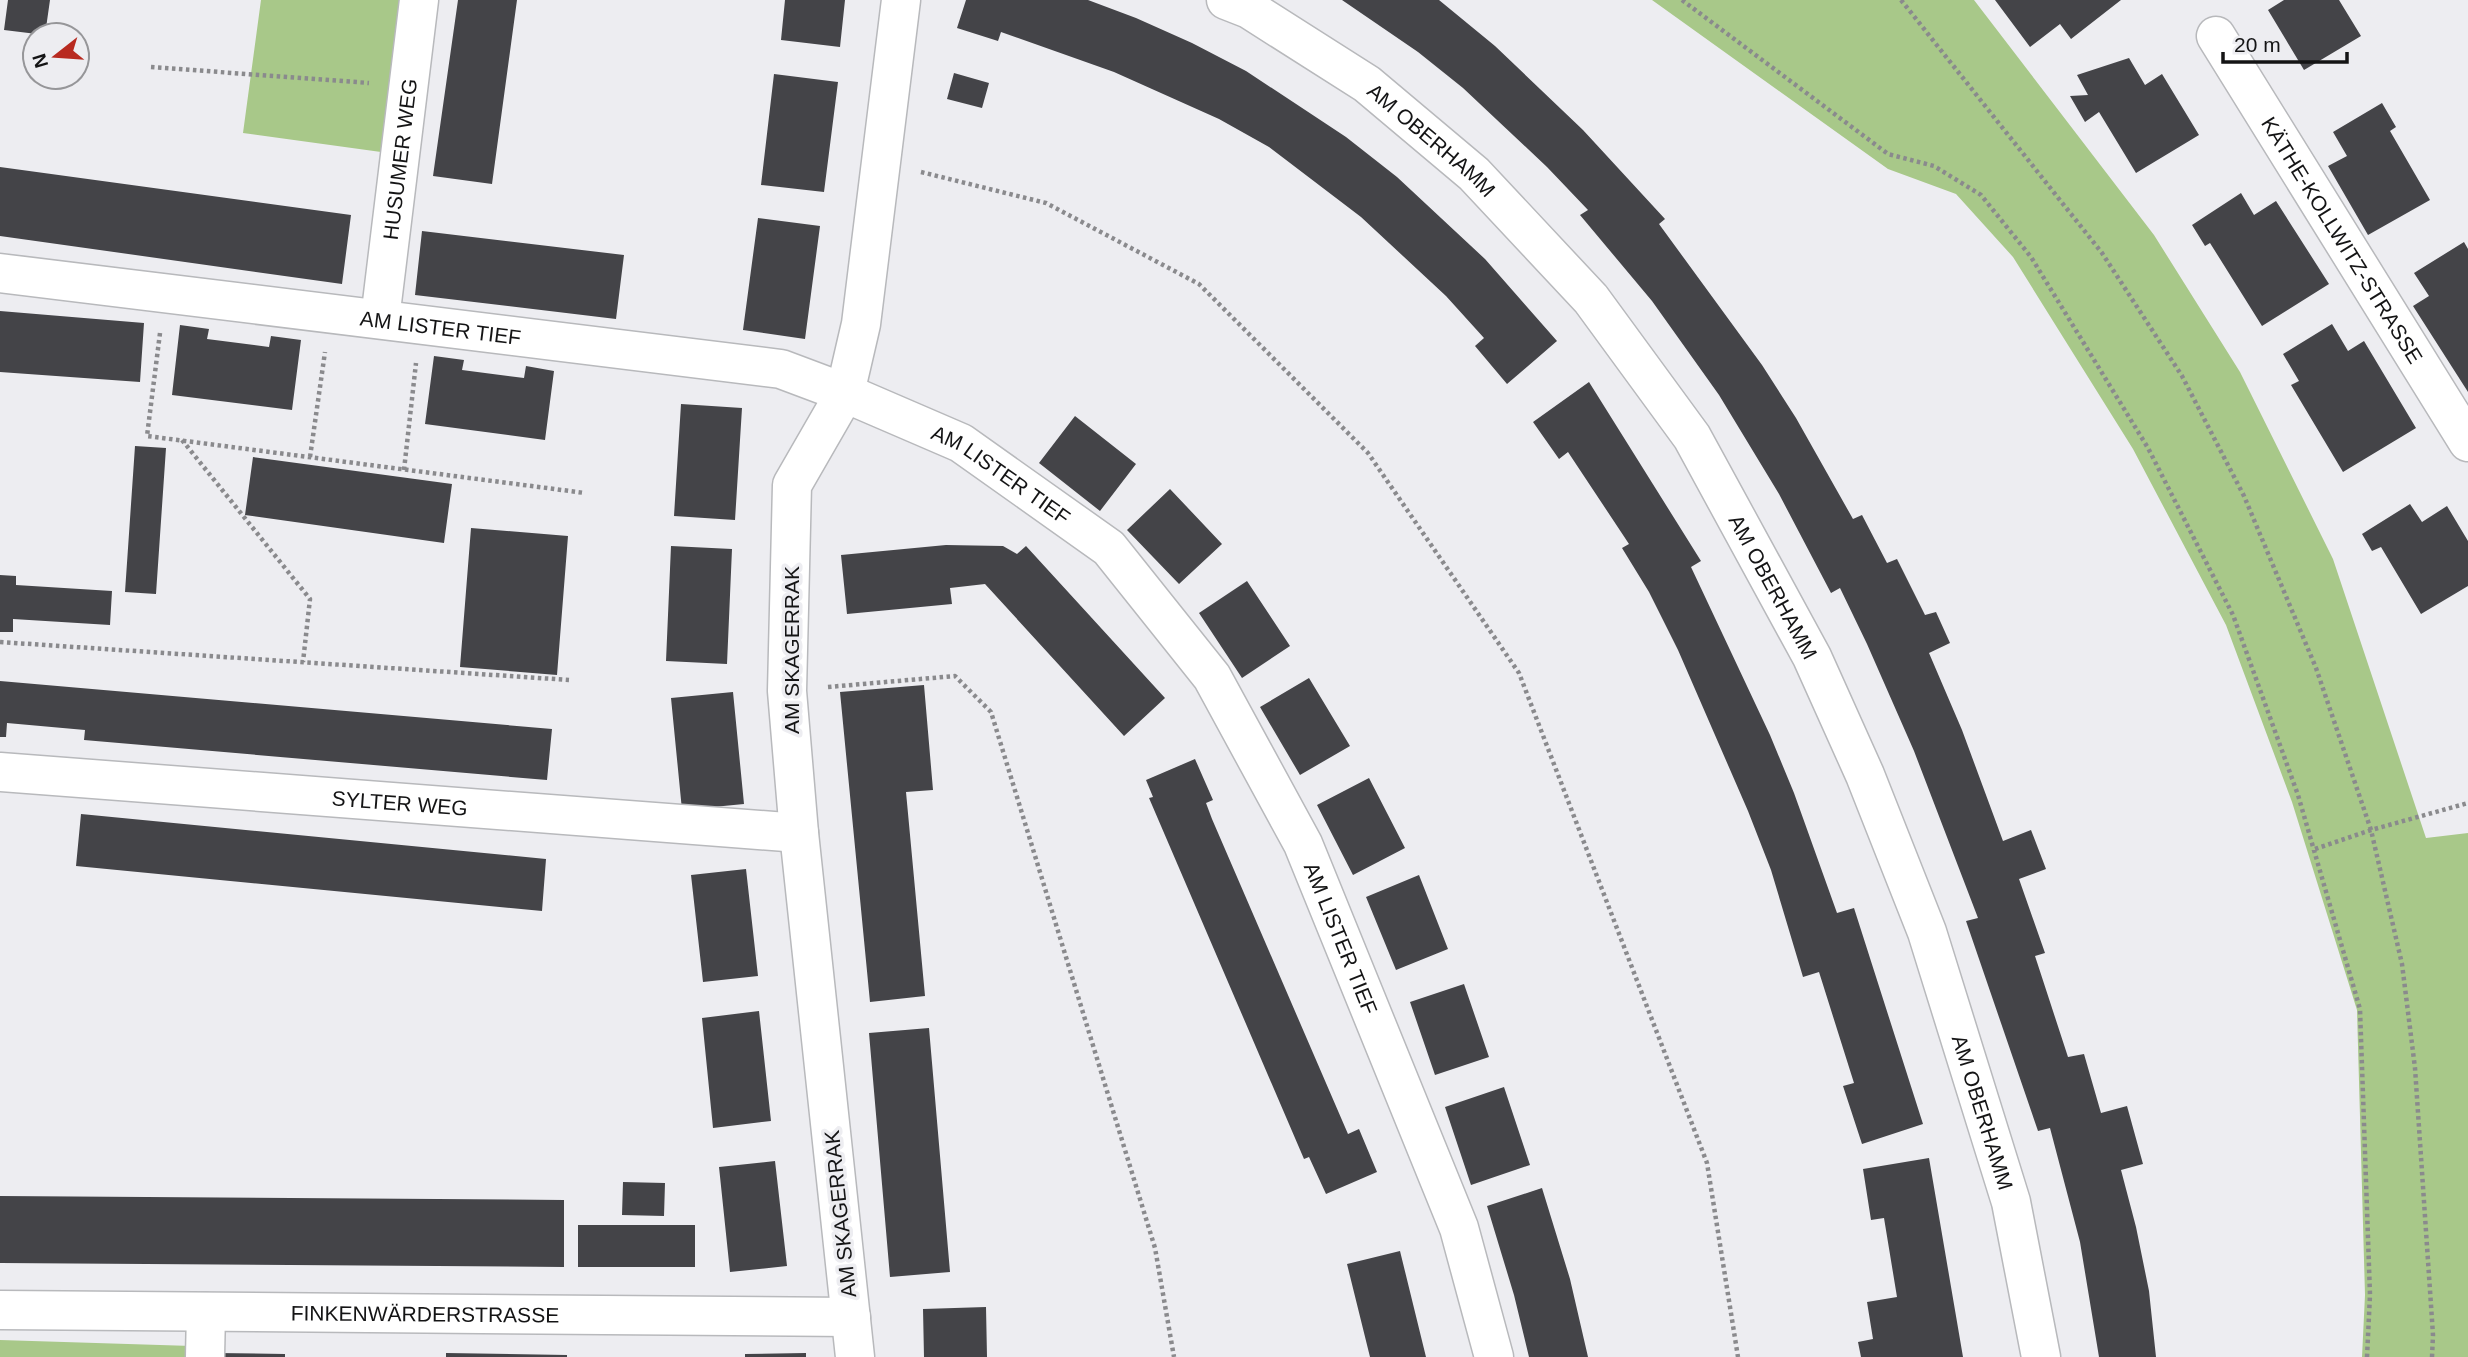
<svg xmlns="http://www.w3.org/2000/svg" width="2468" height="1357" viewBox="0 0 2468 1357" font-family="Helvetica,sans-serif">
<style>
.green{fill:#a8c889}
.building{fill:#444448}
.lines{fill:none;stroke-linecap:round;stroke-linejoin:round}
.minor-casing{stroke:#b8b9bc;stroke-width:41}
.path{stroke:#8a8a8d;stroke-width:4.5;stroke-dasharray:3.5 3.5;stroke-linecap:butt}
.minor{stroke:#fff;stroke-width:38}
.labels{text-anchor:middle;dominant-baseline:central;stroke-width:7;stroke-linejoin:round;paint-order:stroke}
.street-label{font-size:21px;fill:#141415;stroke:#ededf1}
</style>
<rect width="100%" height="100%" fill="#ededf1"/>
<path class="green" d="M261,0h140l-20,152 -138,-19z
M1652,0h322l180,235 86,137 93,187 93,279 42,-5v524h-106l3,-62 -8,-285 -65,-208 -66,-177 -93,-176 -120,-192 -57,-63 -68,-25z
M0,1340l192,6v11h-192z"/>
<path class="building" d="M8,0h42l-5,35 -41,-5z
M458,0h59l-25,184 -59,-8z
M785,0h60l-5,47 -59,-7z
M966,0h122l48,18 56,25 54,28 100,66 51,40 88,82 72,82 -50,43 -32,-38 9,-8 -38,-42 -85,-79 -92,-70 -50,-28 -105,-47 -113,-40 -3,9 -41,-13z
M1342,0h97l56,46 88,84 82,89 -6,5 103,141 34,53 57,101 9,-4 25,48 10,-4 28,56 11,-3 14,31 -21,10 33,77 41,111 28,-11 15,39 -27,10 26,74 -10,3 33,101 16,-3 17,59 26,-7 16,58 -22,6 15,57 13,64 7,66h-57l-19,-115 -30,-114 -12,3 -72,-210 12,-3 -64,-167 -47,-107 -27,-56 -9,5 -52,-99 -60,-99 -67,-94 -72,-86 8,-5 -41,-43 -84,-79 -45,-36z
M1995,0h126l-50,39 -11,-15 -30,23z
M2284,0h55l22,36 -57,34 -36,-60z
M2129,58l16,27 17,-11 37,61 -63,38 -37,-61 -14,10 -15,-26 18,-1 -11,-20z
M954,73l35,10 -7,25 -35,-9z
M774,74l64,8 -14,110 -63,-7z
M2382,103l14,24 -6,4 40,69 -62,35 -40,-69 19,-10 -14,-24z
M0,167l351,48 -9,69 -342,-48z
M2241,193l13,22 22,-14 53,83 -67,42 -52,-83 -5,3 -13,-21z
M758,218l62,8 -15,113 -62,-9z
M422,231l202,24 -8,64 -201,-24z
M2464,242l4,7v143l-55,-86 16,-10 -15,-23z
M0,311l144,12 -4,59 -140,-10z
M2332,324l16,27 16,-10 52,87 -73,44 -52,-87 8,-4 -16,-27z
M180,325l29,4 -2,10 62,8 2,-11 30,4 -9,70 -120,-15z
M434,356l30,4 -2,10 62,8 2,-12 28,5 -9,69 -120,-16z
M1589,382l112,179 -10,6 79,168 24,58 43,120 17,-5 69,216 -61,20 -19,-58 11,-3 -35,-111 -16,5 -32,-107 -23,-59 -70,-161 -29,-58 -27,-44 7,-4 -61,-92 -9,7 -26,-37z
M681,404l61,4 -7,112 -61,-4z
M1075,416l61,48 -36,47 -61,-48z
M135,446l31,2 -10,146 -31,-2z
M253,457l199,27 -8,59 -199,-28z
M1170,489l52,55 -43,40 -52,-54z
M2410,504l12,18 25,-16 21,35v45l-47,28 -40,-67 -9,4 -10,-17z
M471,528l97,8 -11,139 -97,-8z
M946,545l57,1 14,8 9,-8 139,152 -41,38 -139,-152 -35,4 2,16 -105,10 -6,-59z
M671,546l61,3 -5,115 -61,-3z
M0,575l16,1v9l96,6 -2,34 -97,-6v13h-13z
M1247,581l43,65 -48,32 -43,-65z
M1309,678l41,68 -50,29 -40,-68z
M0,681l552,48 -5,51 -463,-40 1,-10 -78,-7 -1,14h-6z
M924,685l9,105 -27,2 19,204 -55,6 -30,-310z
M733,692l11,112 -62,6 -11,-112z
M1195,759l18,41 -7,3 6,16 136,315 11,-5 18,43 -51,22 -17,-37 -5,2 -155,-361 4,-1 -7,-17z
M1369,778l36,70 -52,27 -36,-70z
M81,814l465,45 -4,52 -466,-45z
M746,869l12,107 -55,6 -12,-107z
M1419,875l29,74 -52,21 -30,-73z
M1464,984l25,73 -54,18 -25,-73z
M759,1011l12,110 -58,7 -11,-110z
M929,1028l21,244 -60,5 -21,-244z
M1504,1087l26,78 -59,20 -26,-78z
M1929,1158l34,199h-102l-3,-15 15,-3 -6,-37 30,-5 -13,-79 -13,2 -8,-51z
M775,1161l12,105 -57,6 -11,-105z
M623,1182l42,1 -1,33 -42,-1z
M1542,1188l28,91 18,78h-59l-15,-62 -27,-89z
M0,1196l564,4v67l-564,-4z
M578,1225h117v42h-117z
M1400,1251l26,106h-56l-23,-93z
M986,1307l1,50h-63l-1,-48z
M216,1353l69,1v3h-69z
M446,1353l121,2v2h-121z
M806,1353v4h-61v-3z"/>
<g class="lines">
<g class="minor-casing">
<g id="minor">
<path id="s1" d="M1226,0l23,9 118,75 107,90 117,125 101,138 120,220 53,118 62,157 84,270 30,155"/>
<path id="s2" d="M2216,36l252,406"/>
<path id="s3" d="M0,273l781,96 64,24 116,50 148,105 103,129 91,167 156,384 35,129"/>
<path id="s4" d="M380,319l39,-319"/>
<path id="s5" d="M0,772l799,61"/>
<path id="s6" d="M0,1310l851,7"/>
<path d="M205,1357l1,-45"/>
<path d="M855,1357l-56,-524 -12,-142 5,-206 53,-92 16,-69 40,-324"/>
</g>
</g>
<path class="path" d="M1682,0l206,154 46,12 47,29 50,62 117,191 85,167 65,180 62,214 10,286 -3,62
M1901,0l201,253 80,123 62,120 72,172 55,162 31,134 13,104 18,267 -1,22
M151,67l218,16
M921,172l125,31 153,81 169,169 151,220 188,490 31,194
M160,333l-13,103 438,57
M182,440l128,159 -7,63
M310,457l15,-105
M404,470l12,-107
M0,642l569,38
M828,687l127,-11 36,36 164,536 19,109
M2315,849l56,-19 97,-27"/>
<use href="#minor" class="minor"/>
</g>
<g class="labels">
<g class="street-label">
<text stroke="none"><textPath href="#s1" startOffset="250">AM OBERHAMM</textPath></text>
<text stroke="none"><textPath href="#s4" startOffset="161">HUSUMER WEG</textPath></text>
<text stroke="none"><textPath href="#s2" startOffset="240">KÄTHE-KOLLWITZ-STRASSE</textPath></text>
<text stroke="none"><textPath href="#s3" startOffset="444">AM LISTER TIEF</textPath></text>
<text stroke="none"><textPath href="#s3" startOffset="1032">AM LISTER TIEF</textPath></text>
<text stroke="none"><textPath href="#s1" startOffset="817">AM OBERHAMM</textPath></text>
<text transform="translate(791 650) rotate(-90)">AM SKAGERRAK</text>
<text stroke="none"><textPath href="#s5" startOffset="401">SYLTER WEG</textPath></text>
<text stroke="none"><textPath href="#s3" startOffset="1620">AM LISTER TIEF</textPath></text>
<text stroke="none"><textPath href="#s1" startOffset="1384">AM OBERHAMM</textPath></text>
<text transform="translate(840 1214) rotate(-96)">AM SKAGERRAK</text>
<text stroke="none"><textPath href="#s6" startOffset="425">FINKENWÄRDERSTRASSE</textPath></text>
</g>
</g>
<g transform="translate(56 56) rotate(253)"><circle r="33" fill="#ededf1" stroke="#969699" stroke-width="2"/>
<path d="M0-5L12 26L0 18L-12 26Z" fill="#b82a20"/>
<text y="-10" font-size="19" font-weight="bold" text-anchor="middle" fill="#141415">N</text>
</g>
<path d="M2223 52v10h124v-10" fill="none" stroke="#141415" stroke-width="3.5"/>
<text x="2234" y="52" font-size="21" fill="#141415" stroke="#ededf1" stroke-width="5" paint-order="stroke">20 m</text>
</svg>
